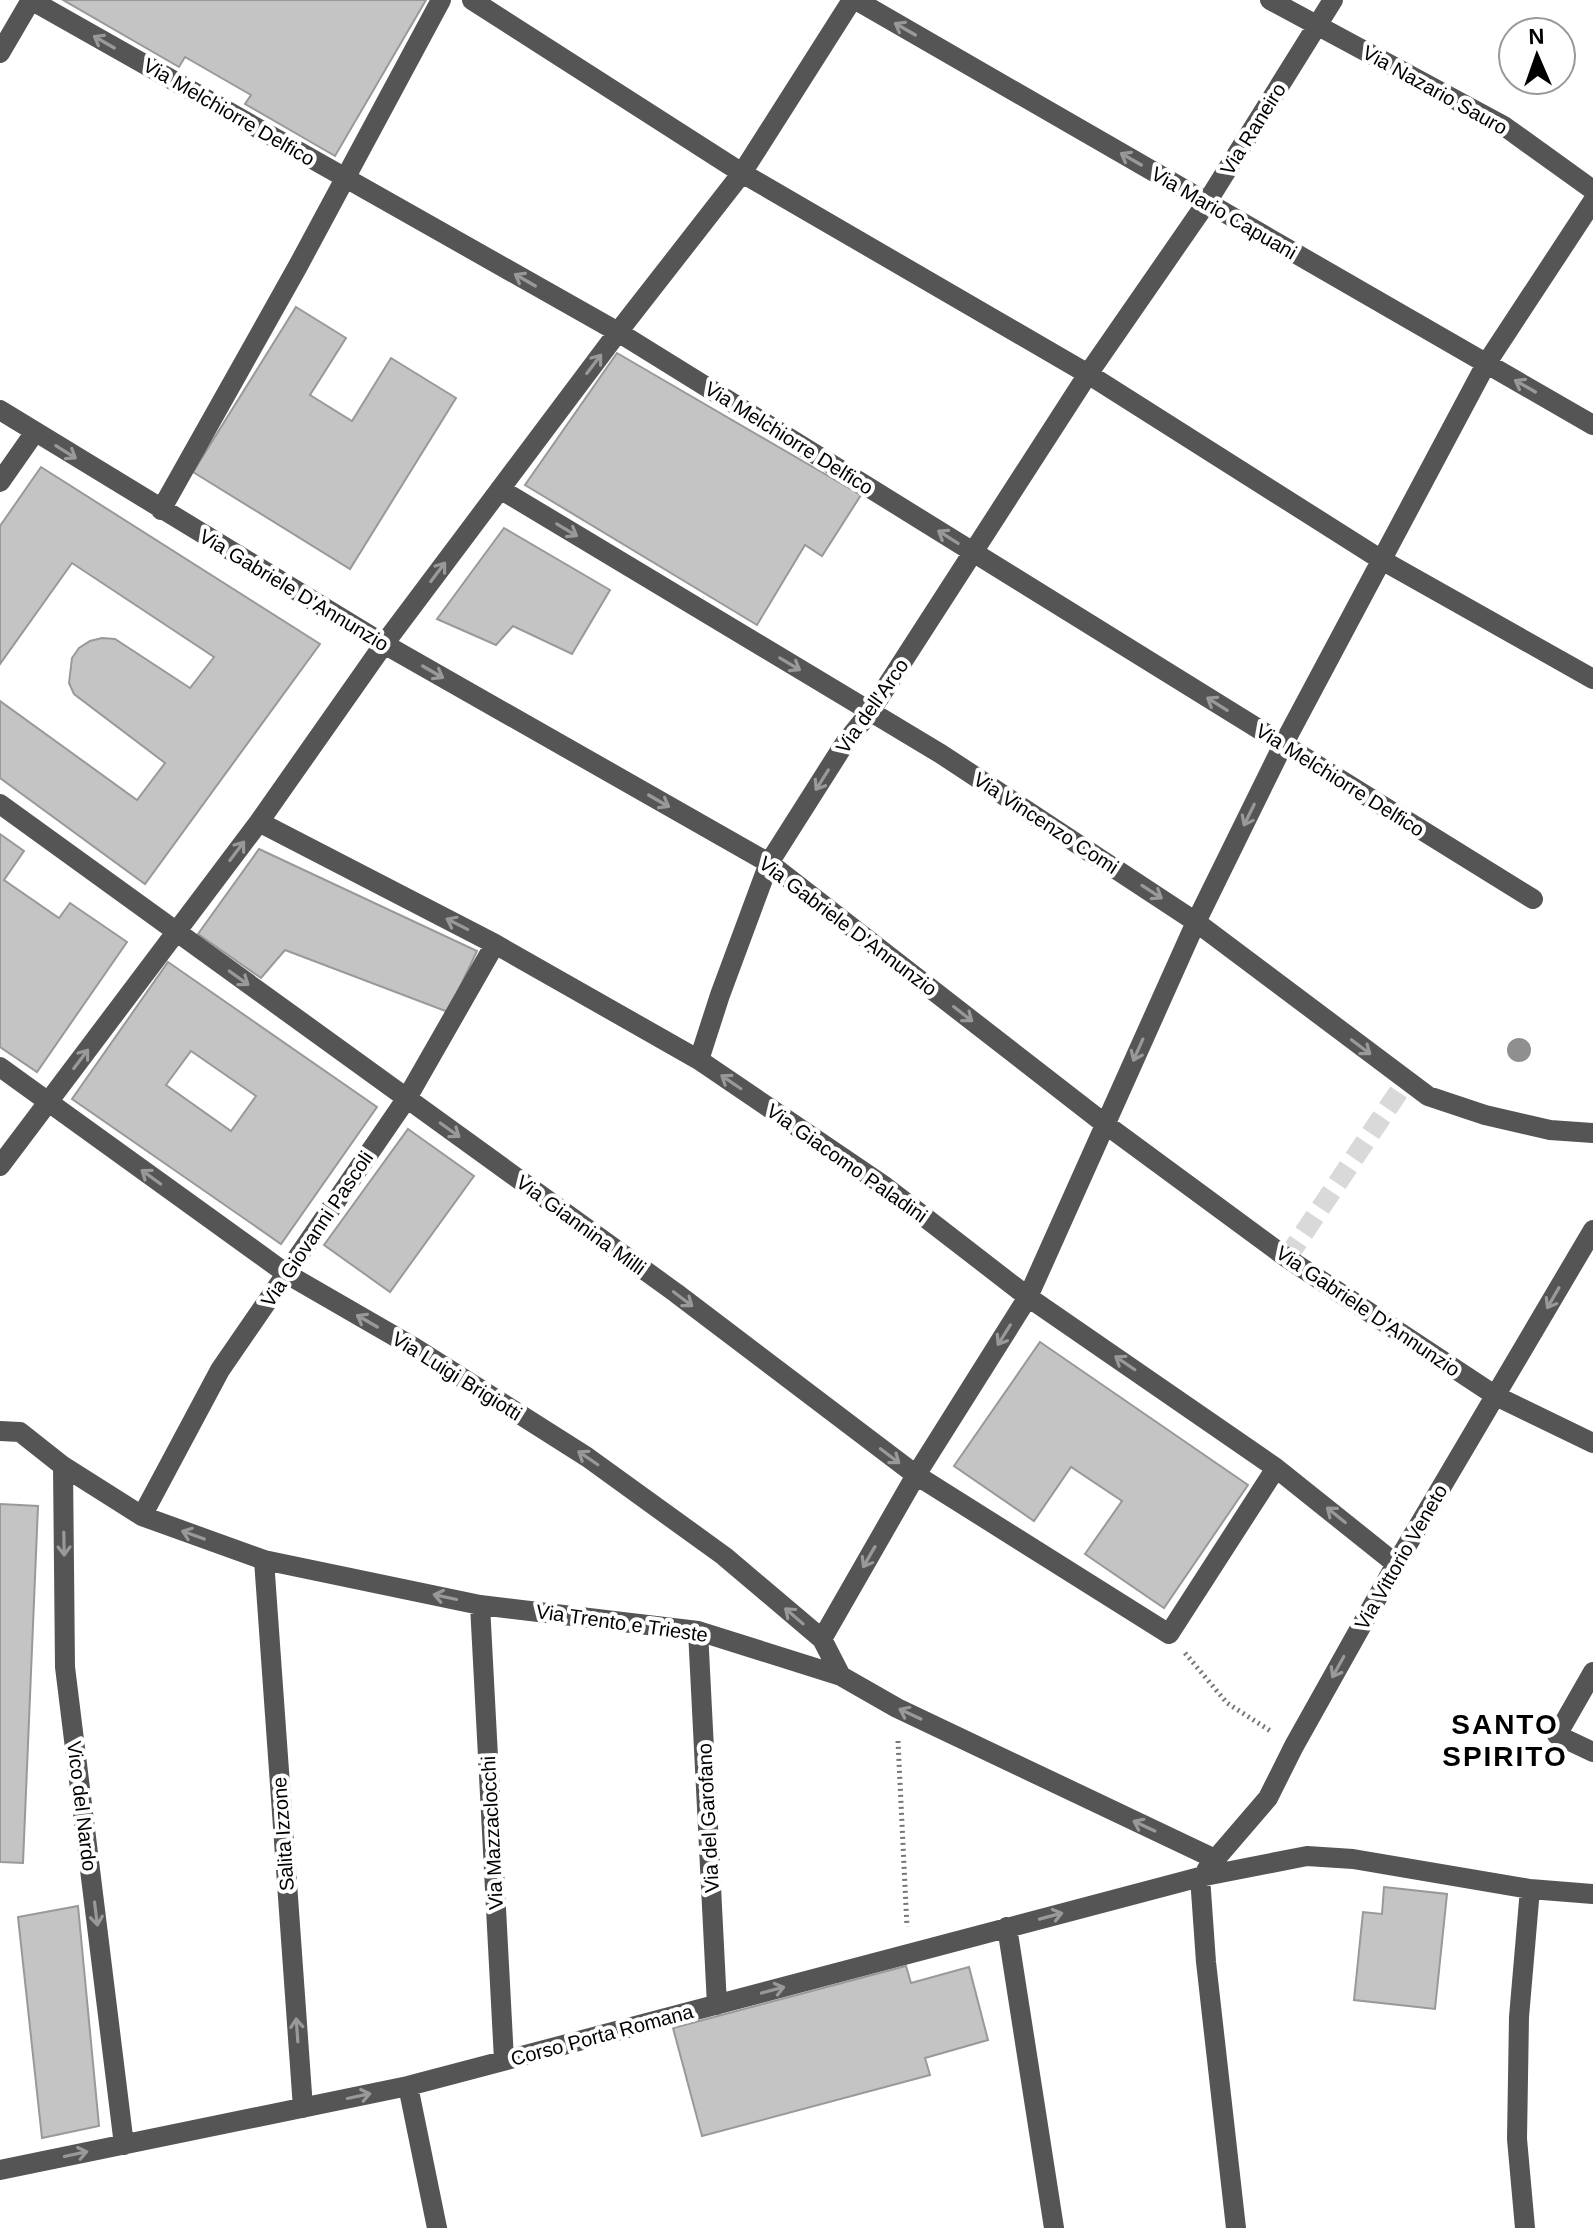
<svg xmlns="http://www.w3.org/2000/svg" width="1593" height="2228" viewBox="0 0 1593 2228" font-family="Arial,sans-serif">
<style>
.building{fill:#c4c4c4;stroke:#999;stroke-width:2;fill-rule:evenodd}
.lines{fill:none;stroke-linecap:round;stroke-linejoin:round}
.minor-tunnel{stroke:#d9d9d9;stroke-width:20;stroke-dasharray:20 10;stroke-linecap:butt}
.path{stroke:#777;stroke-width:5;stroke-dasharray:2 4;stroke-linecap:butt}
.minor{stroke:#555;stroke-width:20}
.tree{fill:#8f8f8f}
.oneway{stroke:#999}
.labels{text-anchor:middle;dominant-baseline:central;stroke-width:8;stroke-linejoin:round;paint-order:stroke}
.street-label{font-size:20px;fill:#000;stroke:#fff}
.district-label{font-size:28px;font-weight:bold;letter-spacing:2px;fill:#000;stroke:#fff}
</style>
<rect width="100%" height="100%" fill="#fff"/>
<path class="building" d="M63,0h363l-91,156 -90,-52 6,-9 -66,-38 -6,10z
M296,307l50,31 -36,57 42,26 39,-63 65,40 -106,171 -157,-97z
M617,353l244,142 -39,61 -17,-11 -48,80 -232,-140z
M41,467l279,177 -175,240 -145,-106v-77l137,99 28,-37 -91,-69 -5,-11 3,-25 7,-10 11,-7 12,-3 13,1 75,49 24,-31 -142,-94 -72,101v-138z
M504,528l106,62 -38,64 -59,-28 -17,19 -59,-26z
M0,834l24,17 -20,29 55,38 11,-15 57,39 -90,130 -37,-25z
M259,849l218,102 -29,61 -163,-62 -24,28 -63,-44z
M168,962l209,145 -96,137 -209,-145zM191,1051l65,45 -25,35 -65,-46z
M408,1129l66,47 -84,116 -66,-47z
M1040,1342l208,143 -84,123 -79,-54 37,-53 -51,-34 -37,54 -80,-55z
M0,1504l38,2 -15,357 -23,-1z
M1384,1887l63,7 -12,115 -81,-9 9,-88 19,2z
M78,1906l21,220 -57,12 -24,-221z
M906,1966l5,17 58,-16 19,73 -63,18 5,17 -228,61 -29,-108z"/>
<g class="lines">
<path class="minor-tunnel" d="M1287,1258l119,-177"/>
<path class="path" d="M1185,1653l42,50 45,29
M898,1741l9,186"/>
<path class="minor" d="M472,0l270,173 346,201 292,185 213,120
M856,0l737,425
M1270,0l234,126 89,64
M0,53l31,-53 587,332 915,567
M0,410l384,234 385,219 336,261 182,134 209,138 97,47
M0,482l35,-50
M500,489l441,265 255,168 232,174 57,19 65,15 43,3
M161,510l137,-244 143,-266
M0,804l676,489 240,182 253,159 107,-166
M259,822l236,122 204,116 184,125 145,112 248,171 120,96
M699,1060l21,-65 49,-132 76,-120 25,-31 218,-338 119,-172 126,-202
M0,1067l287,207 128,74 172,109 137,99 98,83 19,37
M0,1166l259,-344 125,-178 234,-312 124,-159 110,-173
M0,1431l20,1 43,34 79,50 122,44 216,45 218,26 143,45 56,32 318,151
M63,1466l2,201 59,478
M142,1516l78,-146 187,-272 88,-154
M264,1560l39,548
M480,1605l24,455
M698,1631l19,374
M822,1639l94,-164 112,-178 168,-375 87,-177 203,-381 107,-163
M1593,1672l-36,63 36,17
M1207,1869l61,-71 26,-52 102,-182 197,-334
M1200,1877l6,85 30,266
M1007,1927l47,301
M408,2086l29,142
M0,2170l408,-84 792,-209 107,-21 46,3 177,30 63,5
M1525,2228l-8,-89 2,-122 11,-128"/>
</g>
<circle class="tree" cx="1519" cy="1050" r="12"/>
<defs><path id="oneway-shaft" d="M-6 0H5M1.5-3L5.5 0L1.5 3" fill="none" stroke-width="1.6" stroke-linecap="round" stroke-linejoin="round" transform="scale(2)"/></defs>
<g class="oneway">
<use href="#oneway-shaft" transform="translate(905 29) rotate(-150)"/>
<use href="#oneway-shaft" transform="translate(104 42) rotate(-150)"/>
<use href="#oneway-shaft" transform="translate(1131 159) rotate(-150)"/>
<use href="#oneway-shaft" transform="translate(525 280) rotate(-150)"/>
<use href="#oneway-shaft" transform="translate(594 364) rotate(-53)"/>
<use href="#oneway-shaft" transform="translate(1525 386) rotate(-150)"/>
<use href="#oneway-shaft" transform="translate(66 452) rotate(32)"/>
<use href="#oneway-shaft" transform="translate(567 530) rotate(31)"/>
<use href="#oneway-shaft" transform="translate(948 537) rotate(-148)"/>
<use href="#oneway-shaft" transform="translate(438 572) rotate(-53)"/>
<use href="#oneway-shaft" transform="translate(790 664) rotate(31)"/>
<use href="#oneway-shaft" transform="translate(433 672) rotate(30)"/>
<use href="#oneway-shaft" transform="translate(1217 704) rotate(-148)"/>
<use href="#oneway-shaft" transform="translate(822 780) rotate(122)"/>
<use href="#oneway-shaft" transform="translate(659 801) rotate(30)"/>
<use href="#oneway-shaft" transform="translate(1249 815) rotate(116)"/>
<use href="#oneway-shaft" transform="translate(237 851) rotate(-53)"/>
<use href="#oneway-shaft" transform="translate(1152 892) rotate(33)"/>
<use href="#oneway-shaft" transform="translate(457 924) rotate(-153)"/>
<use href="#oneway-shaft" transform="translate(239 978) rotate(36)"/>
<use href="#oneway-shaft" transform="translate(963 1014) rotate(38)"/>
<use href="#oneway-shaft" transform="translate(1361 1047) rotate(37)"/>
<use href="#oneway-shaft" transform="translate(1138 1050) rotate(114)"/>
<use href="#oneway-shaft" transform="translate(81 1059) rotate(-53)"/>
<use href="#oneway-shaft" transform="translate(731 1082) rotate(-146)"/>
<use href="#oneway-shaft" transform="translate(450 1130) rotate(36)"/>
<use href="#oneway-shaft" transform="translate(151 1177) rotate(-144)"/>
<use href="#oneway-shaft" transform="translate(1553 1298) rotate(120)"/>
<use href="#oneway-shaft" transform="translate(683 1299) rotate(37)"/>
<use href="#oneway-shaft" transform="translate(367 1321) rotate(-150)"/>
<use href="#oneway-shaft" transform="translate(1004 1335) rotate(122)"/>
<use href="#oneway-shaft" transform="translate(1125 1363) rotate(-146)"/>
<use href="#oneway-shaft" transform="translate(890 1456) rotate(37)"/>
<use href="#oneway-shaft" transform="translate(588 1458) rotate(-146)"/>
<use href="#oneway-shaft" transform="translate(1336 1515) rotate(-141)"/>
<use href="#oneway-shaft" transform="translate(193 1535) rotate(-160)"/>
<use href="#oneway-shaft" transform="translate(64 1544) rotate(89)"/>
<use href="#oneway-shaft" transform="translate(869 1557) rotate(120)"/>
<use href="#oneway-shaft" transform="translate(445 1597) rotate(-168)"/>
<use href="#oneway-shaft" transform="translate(794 1616) rotate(-139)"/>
<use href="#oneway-shaft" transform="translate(1338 1667) rotate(119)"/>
<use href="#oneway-shaft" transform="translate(910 1714) rotate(-155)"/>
<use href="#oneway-shaft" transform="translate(1144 1826) rotate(-155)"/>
<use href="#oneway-shaft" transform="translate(96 1914) rotate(83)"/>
<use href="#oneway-shaft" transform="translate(1051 1916) rotate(-15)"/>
<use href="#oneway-shaft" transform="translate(773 1990) rotate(-15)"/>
<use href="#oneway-shaft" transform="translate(297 2030) rotate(-94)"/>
<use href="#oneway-shaft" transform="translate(359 2096) rotate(-12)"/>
<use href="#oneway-shaft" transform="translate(76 2154) rotate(-12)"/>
</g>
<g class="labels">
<g class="street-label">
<text transform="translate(1435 90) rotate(29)">Via Nazario Sauro</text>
<text transform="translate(229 112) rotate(30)">Via Melchiorre Delfico</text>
<text transform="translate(1253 129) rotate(-58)">Via Raneiro</text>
<text transform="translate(1224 213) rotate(30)">Via Mario Capuani</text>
<text transform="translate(789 438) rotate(32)">Via Melchiorre Delfico</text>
<text transform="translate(294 590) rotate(31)">Via Gabriele D'Annunzio</text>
<text transform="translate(872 706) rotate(-55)">Via dell'Arco</text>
<text transform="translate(1340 780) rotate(32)">Via Melchiorre Delfico</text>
<text transform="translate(1046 823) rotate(33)">Via Vincenzo Comi</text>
<text transform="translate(848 926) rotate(37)">Via Gabriele D'Annunzio</text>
<text transform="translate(847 1163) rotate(35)">Via Giacomo Paladini</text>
<text transform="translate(581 1225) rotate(36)">Via Giannina Milli</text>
<text transform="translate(317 1229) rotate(-56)">Via Giovanni Pascoli</text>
<text transform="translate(1368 1311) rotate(34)">Via Gabriele D'Annunzio</text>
<text transform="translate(457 1376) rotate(32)">Via Luigi Brigiotti</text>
<text transform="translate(1401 1557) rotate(-60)">Via Vittorio Veneto</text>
<text transform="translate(622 1623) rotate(8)">Via Trento e Trieste</text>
<text transform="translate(82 1806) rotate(83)">Vico del Nardo</text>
<text transform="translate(708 1818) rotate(-93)">Via del Garofano</text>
<text transform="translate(492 1833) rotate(-93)">Via Mazzaclocchi</text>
<text transform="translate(283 1834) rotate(-94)">Salita Izzone</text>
<text transform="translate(602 2035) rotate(-15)">Corso Porta Romana</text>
</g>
<g class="district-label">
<text x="1505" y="1724">SANTO<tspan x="1505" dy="32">SPIRITO</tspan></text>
</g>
</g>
<g transform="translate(1537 56) rotate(358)"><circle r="38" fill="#ffffff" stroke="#999999" stroke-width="2"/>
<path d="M0-6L14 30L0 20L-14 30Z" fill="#000000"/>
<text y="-12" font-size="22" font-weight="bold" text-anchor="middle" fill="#000000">N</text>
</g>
</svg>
